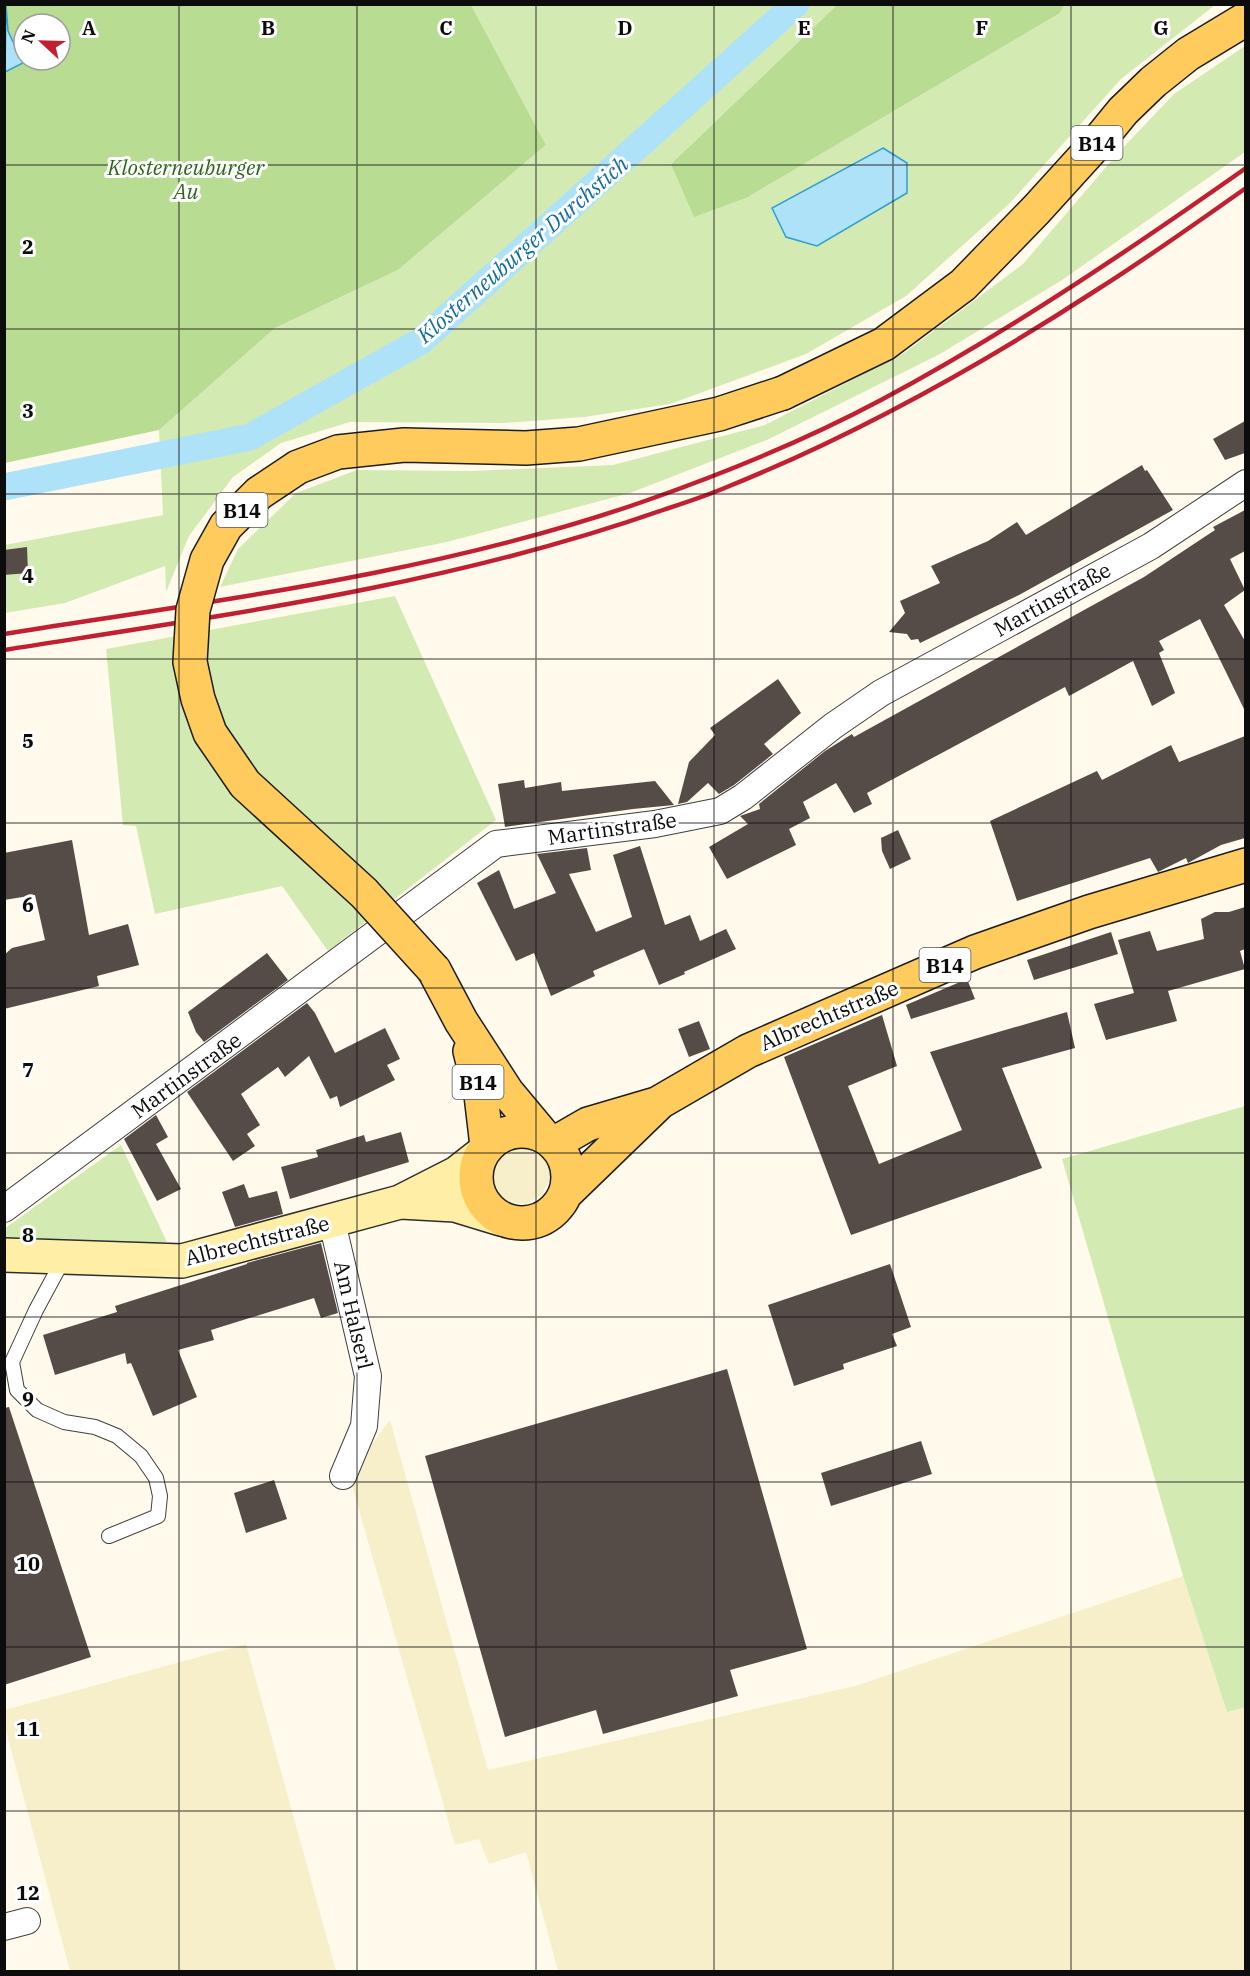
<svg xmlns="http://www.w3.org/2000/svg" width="1250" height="1976" viewBox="0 0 1250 1976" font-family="'IBM Plex Serif',serif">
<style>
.farmland{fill:#f6efca}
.green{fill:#d4eab3}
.forest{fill:#b8dc92;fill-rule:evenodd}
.water{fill:#ade2f8;stroke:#329ed2;stroke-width:1.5}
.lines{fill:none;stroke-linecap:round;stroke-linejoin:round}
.canal{stroke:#ade2f8;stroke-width:27}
.building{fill:#554c48}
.service-casing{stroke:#3f3f3f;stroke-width:16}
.minor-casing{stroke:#3f3f3f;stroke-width:28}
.secondary-casing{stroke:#2e2e2e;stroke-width:36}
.primary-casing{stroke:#1d1d1d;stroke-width:36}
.service{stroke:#fff;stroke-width:14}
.minor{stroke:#fff;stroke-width:26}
.secondary{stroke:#ffefa6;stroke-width:33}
.primary{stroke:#fecb5c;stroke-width:33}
.rail{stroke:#c11f32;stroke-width:4.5}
.primary-bridge-casing{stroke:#1d1d1d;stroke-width:36;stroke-linecap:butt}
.primary-bridge{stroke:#fecb5c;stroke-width:33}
.grid{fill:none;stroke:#0c0c0c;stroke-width:1.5;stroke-opacity:0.55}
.labels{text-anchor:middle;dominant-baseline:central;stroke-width:6;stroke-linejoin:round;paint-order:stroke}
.shield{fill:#fff;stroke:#555;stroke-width:1.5}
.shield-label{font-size:20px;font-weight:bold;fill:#0c0c0c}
.park-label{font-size:21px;font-style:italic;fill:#2f651a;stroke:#fff}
.street-label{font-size:21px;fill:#0c0c0c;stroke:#fff}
.water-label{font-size:22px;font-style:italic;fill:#116da2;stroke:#fff}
.grid-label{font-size:20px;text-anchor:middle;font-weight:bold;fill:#0c0c0c;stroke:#fff;stroke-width:6;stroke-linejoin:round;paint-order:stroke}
</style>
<rect width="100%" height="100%" fill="#fffaeb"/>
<path class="farmland" d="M529,1142l13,7 9,13v15l-9,18 -15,9 -20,-2 -13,-9 -6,-13 1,-12 12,-15 15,-9z
M390,1420l98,350 367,-84 328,-110 44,136 18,-5v264h-687l-32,-119 -37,12 -10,-25 -24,6 -106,-370z
M246,1644l90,327h-266l-65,-244v-17z"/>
<path class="green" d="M471,5h366l-166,159 77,33 312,-184 4,-8h151l-94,74 -112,125 -103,92 -100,58 -136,50 -86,13 -79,6 -155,-1 -69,21 -48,34 -44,59 -23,56 -1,-26 -100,37 -60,10v-68l158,-30 -4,-85 116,-102 123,-58 148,-125z
M1245,46v106l-183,128 -122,74 -171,85 -139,54 -183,49 -227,45 18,-38 58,-56 61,-23 114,1 142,-6 152,-40 139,-72 119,-89 95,-111 56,-59z
M395,596l101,224 -168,131 -46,-65 -127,28 -19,-88 -13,-1 -17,-176z
M1245,1106l1,601 -19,5 -44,-136 -121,-417z
M121,1145l46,97 -162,5 -1,-18z"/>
<path class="forest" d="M6,5h465l75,140 -148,125 -123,58 -116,102 -154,33 -1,-391 19,-9 -15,-32zM24,24h36v36h-36z
M837,5h227l-4,8 -312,184 -54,20 -23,-53z"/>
<path class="water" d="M6,5l2,26 15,32 -18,9z
M883,148l24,15v30l-90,53 -31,-9 -14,-29z"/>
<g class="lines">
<path class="canal" d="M4,487l246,-50 171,-96 375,-337"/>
</g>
<path class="building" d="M1245,421v32l-20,7 -12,-21z
M1142,465l3,6 2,-1 26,40 -154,85 -99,48 -2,-4 -7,1 -4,-6 -18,-2 16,-19 -5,-12 40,-18 -9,-17 57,-25 29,-19 9,13z
M1245,510v41l-15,8 15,31 -21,15 21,36v70l-45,-92 -41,22 5,9 -5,3 16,40 -23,13 -19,-45 -64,35 -4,-9 -198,106 5,11 -18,9 -18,-30 -33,19 7,16 -21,11 7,16 -69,34 -18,-32 39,-23 -8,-8 20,-7 -1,-5 66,-53 27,-17 2,3 290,-160 71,-47 -2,-3z
M27,547l1,26 -24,2v-25z
M778,679l23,34 -37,31 9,10 -39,31 -15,9 -11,-11 -21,19 -9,2 11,-42 26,-27 -5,-7z
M1245,736v102l-24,7 -33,18 -2,-5 -28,14 -8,-14 -133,43 -27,-80 107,-50 5,9 69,-35 8,17z
M524,780l1,8 36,-6 1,9 93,-10 19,24 -41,4 -128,18 -7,-43z
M898,830l13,29 -21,10 -8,-18 -1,-13z
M72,840l17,95 39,-11 11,41 -42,11 2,10 -95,23v-54l8,-7 33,-8 -10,-45 -31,5v-47z
M640,846l25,79 25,-10 10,26 26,-12 10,20 -52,23 1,2 -26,11 -15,-36 -51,22 2,5 -44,20 -17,-43 -18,8 -39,-78 22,-13 15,39 42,-16 -19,-39 50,-6 4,22 -22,4 27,58 36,-15 -19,-62z
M1245,907v42l-5,2 5,18 -77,22 9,30 -71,19 -12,-36 40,-11 -16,-53 32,-9 7,20 47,-12 -3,-20 14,-7h14z
M1111,932l7,22 -84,26 -7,-20z
M267,953l21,27 -84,62 -8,-10 -8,-20z
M967,979l8,20 -64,20 -5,-14z
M307,1003l8,10 20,40 50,-25 15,31 -13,6 8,15 -55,27 -3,-11 -7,3 -21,-43 -24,21 -7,-10 -37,27 19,31 -13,9 8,12 -22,15 -46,-69z
M1067,1012l8,36 -73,20 40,100 -191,67 -67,-178 98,-42 15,51 -49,20 31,78 83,-34 -32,-78z
M699,1021l11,28 -21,8 -11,-28z
M156,1115l12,22 -12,7 25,45 -24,12 -33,-62z
M401,1132l8,30 -119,37 -9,-32 37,-10 -2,-7 48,-15 2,7z
M244,1184l5,14 28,-7 6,23 -48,13 -13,-35z
M321,1243l17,70 -17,5 -7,-20 -103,32 3,10 -36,10 19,47 -44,19 -22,-53 -4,1 -2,-11 -70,22 -12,-40 74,-23 -2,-6 132,-42v-1z
M890,1264l21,63 -19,7 5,12 -54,18 1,5 -50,17 -26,-81z
M727,1369l80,280 -77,21 8,26 -135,38 -7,-24 -91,27 -80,-281z
M9,1407l82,250 -87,28v-277z
M921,1441l11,33 -101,32 -10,-33z
M274,1480l13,39 -41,14 -12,-40z"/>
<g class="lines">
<g class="service-casing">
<path id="service" d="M64,1258l-28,52 -24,52 5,28 20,20 27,12 31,5 22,9 24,20 15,22 4,18 -2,20 -49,20"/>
</g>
<g class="minor-casing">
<path id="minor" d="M4,1209l492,-365 159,-20 65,-13 23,-14 90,-71 48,-33 270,-147 95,-63
M332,1222l36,154 -4,50 -21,50
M4,1927l23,-6"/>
</g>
<g class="secondary-casing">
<path id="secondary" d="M401,1202l54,3 46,14
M4,1255l178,6 218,-59 57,-29 23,-18"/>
</g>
<g class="primary-casing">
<path id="primary" d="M783,393l101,-49 79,-59 73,-75 60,-66 27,-33 30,-29 35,-28 58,-35
M434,970l27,51 46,71 35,42
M470,1051l11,44 6,51
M476 1177a46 46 0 1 1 92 0a46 46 0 1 1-92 0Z
M555,1143l33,-19 68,-20
M566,1193l94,-91 88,-51 227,-99 114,-40 157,-47"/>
</g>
<use href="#service" class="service"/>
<use href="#minor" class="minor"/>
<use href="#secondary" class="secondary"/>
<use href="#primary" class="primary"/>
<path class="rail" d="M4,634c215,-34 435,-61 641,-133 80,-28 161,-61 236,-101 127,-68 247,-149 365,-232
M4,650c222,-35 446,-65 659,-140 21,-7 43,-14 64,-23 129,-52 251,-120 368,-196 51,-32 101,-68 151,-103"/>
<g class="primary-bridge-casing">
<path id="primary-bridge" d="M434,970l-70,-77 -119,-109 -35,-51 -12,-34 -8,-37 3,-52 14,-50 19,-34 33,-33 39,-26 40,-15 66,-7 122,3 53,-4 140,-30 64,-21"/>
</g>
<use href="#primary-bridge" class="primary-bridge"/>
</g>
<path class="grid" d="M179,4v1968M357,4v1968M536,4v1968M714,4v1968M893,4v1968M1071,4v1968M4,165h1242M4,329h1242M4,494h1242M4,659h1242M4,823h1242M4,988h1242M4,1153h1242M4,1317h1242M4,1482h1242M4,1647h1242M4,1811h1242"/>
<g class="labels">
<g class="shield">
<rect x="1071.5" y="126" width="51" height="34" rx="4.5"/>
<rect x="216.5" y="493" width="51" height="34" rx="4.5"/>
<rect x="919.5" y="948" width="51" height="34" rx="4.5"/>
<rect x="452.5" y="1065" width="51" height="34" rx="4.5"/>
</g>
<g class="shield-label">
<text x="1097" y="143">B14</text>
<text x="242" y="510">B14</text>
<text x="945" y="965">B14</text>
<text x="478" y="1082">B14</text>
</g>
<g class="park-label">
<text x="186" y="167">Klosterneuburger<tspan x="186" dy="24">Au</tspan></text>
</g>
<g class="street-label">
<text transform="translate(1052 599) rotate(-29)">Martinstraße</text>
<text transform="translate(612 828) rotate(-8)">Martinstraße</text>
<text transform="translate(829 1015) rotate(-23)">Albrechtstraße</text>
<text transform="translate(186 1075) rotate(-36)">Martinstraße</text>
<text transform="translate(257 1240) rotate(-14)">Albrechtstraße</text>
<text transform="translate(354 1315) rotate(77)">Am Halserl</text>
</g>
<g class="water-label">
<text transform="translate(522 249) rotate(-41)">Klosterneuburger Durchstich</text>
</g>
</g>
<g class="grid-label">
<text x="89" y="35">A</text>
<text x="268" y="35">B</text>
<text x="446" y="35">C</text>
<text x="625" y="35">D</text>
<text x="804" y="35">E</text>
<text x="982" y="35">F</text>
<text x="1161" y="35">G</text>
<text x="28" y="254">2</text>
<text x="28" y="418">3</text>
<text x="28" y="583">4</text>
<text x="28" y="748">5</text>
<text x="28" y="912">6</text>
<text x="28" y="1077">7</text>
<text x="28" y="1242">8</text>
<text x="28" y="1406">9</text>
<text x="28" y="1571">10</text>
<text x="28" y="1736">11</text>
<text x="28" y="1900">12</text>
</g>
<rect width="1250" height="1976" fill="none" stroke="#0c0c0c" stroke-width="12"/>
<g transform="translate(42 42) rotate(292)"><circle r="28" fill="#ffffff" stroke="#9e9e9e" stroke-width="1.5"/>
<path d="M0-4.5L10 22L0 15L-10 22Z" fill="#c11f32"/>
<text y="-9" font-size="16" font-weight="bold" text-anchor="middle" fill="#0c0c0c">N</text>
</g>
</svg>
